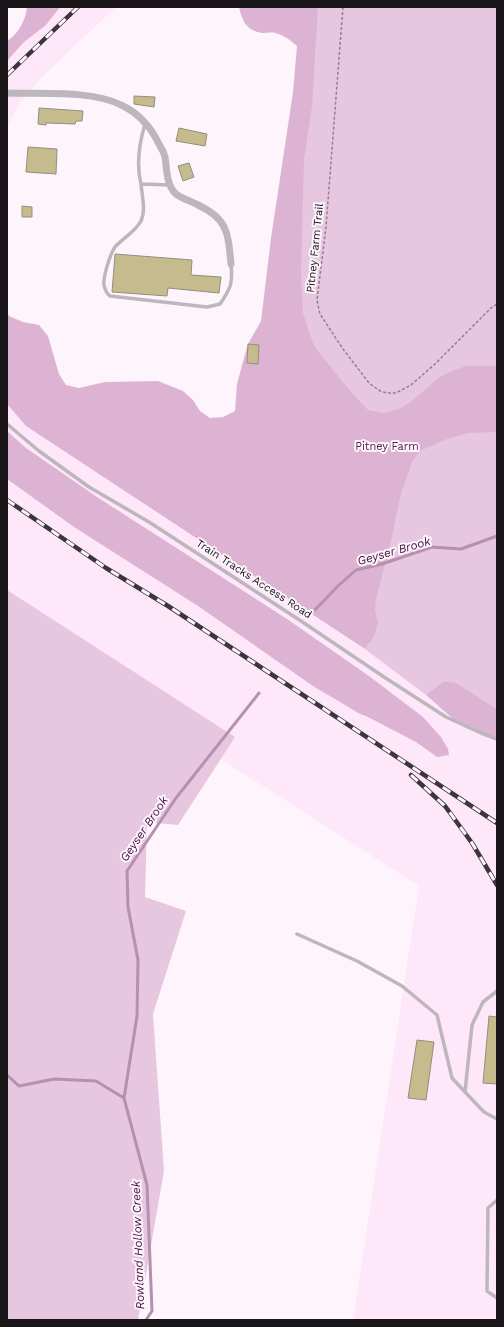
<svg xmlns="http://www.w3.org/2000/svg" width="504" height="1327" viewBox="0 0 504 1327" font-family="'Work Sans',sans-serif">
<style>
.built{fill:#fee7f9}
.green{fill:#e7c6e0}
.forest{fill:#ddb3d4}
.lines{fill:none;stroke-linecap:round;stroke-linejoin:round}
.stream{stroke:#b78faf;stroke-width:3}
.building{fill:#c6bb8c;stroke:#928e7e}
.path{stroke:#8b8489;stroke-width:1.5;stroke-dasharray:3 2;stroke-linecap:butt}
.lane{stroke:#bdb6bc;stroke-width:3.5}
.street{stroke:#bdb6bc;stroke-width:7}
.rail-casing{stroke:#3c363a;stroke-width:4.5}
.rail{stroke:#fef5fc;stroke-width:3;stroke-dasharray:9;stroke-linecap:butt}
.labels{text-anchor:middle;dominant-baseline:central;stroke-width:4;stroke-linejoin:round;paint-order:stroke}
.street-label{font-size:11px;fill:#1a1519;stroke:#fef5fc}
.park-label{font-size:11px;fill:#54224c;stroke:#fef5fc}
.water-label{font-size:12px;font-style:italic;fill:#44133d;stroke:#fef5fc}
</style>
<rect width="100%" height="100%" fill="#fef5fc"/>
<path class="built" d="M49,7h67l-72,68 -24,27 -13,26v-81z
M7,385l490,315v620h-144l66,-434 -403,-258 -9,-18z"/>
<path class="green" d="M318,7h179v702l-41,-25 -12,-3 -18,14 -61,-46 9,-12 -108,-75z
M7,590l228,147 -57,88 -31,-3 -2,75 41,14 -33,103 11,157 -26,149h-131z"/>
<path class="forest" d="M27,7h33l-14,18 -22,17 -17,19v-20c11,-6 19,-22 20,-34z
M239,7h79l-6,99 -8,54 -3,113 2,40 8,25 6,12 33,41 18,19 15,3 13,-3 12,-6 32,-27 12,-6 14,-5h31v66l-29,1 -24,7 -24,11 -8,11 -12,35 -8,40 -16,62 -1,12 3,12 -4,14 -9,12 -339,-223 -19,-22v-93l2,5 14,6 16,3 9,11 11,38 7,11 13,3 26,-6 53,-1 25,10 10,9 7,11 10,7 13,-1 12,-6 2,-27 7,-26 4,-14 13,-23 10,-83 22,-146 4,-46c-7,-6 -13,-11 -22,-13 -4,-1 -8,0 -13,0 -15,-2 -20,-12 -23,-26z
M7,431l19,17 71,49 190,122 82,57 54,41 18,20 7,12 1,6 -12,2 -21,-15 -50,-26 -6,-2 -47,-28 -115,-80 -124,-79 -67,-48z
M444,681l12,2 41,26v32l-14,-5 -24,-12 -33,-29z"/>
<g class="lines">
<path class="stream" d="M310,615l29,-30 17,-15 26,-6 50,-17 29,2 36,-13
M7,1075l12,11 35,-7 42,2 28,17
M146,1320l6,-9 -5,-126 -23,-87 13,-82 1,-56 -10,-53 -1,-36 49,-73 83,-105"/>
</g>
<path class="building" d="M134,96l21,1 -1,10 -20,-3z
M39,108l44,3 -1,10h-6l-1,3 -29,-1v2l-8,-1z
M179,128l28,6 -2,12 -29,-5z
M28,147l29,2 -1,25 -30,-2z
M189,163l5,14 -11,4 -5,-15z
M22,206l10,1v10h-10z
M115,254l77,6 -1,15 30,2 -2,16 -51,-5 -1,8 -55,-4z
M248,344l11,1 -1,19 -11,-1z
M489,1016l8,1v67l-14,-1z
M417,1040l17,2 -8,58 -18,-2z"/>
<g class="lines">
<path class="path" d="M343,7l-17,220 -9,73 3,14 23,35 26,34 11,8 7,2h9l15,-8 24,-21 56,-56 6,-4"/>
<path class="lane" d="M145,124c-6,20 -9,40 -4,60l29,1
M141,184c1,12 5,26 0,37 -6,11 -18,17 -26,26 -5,7 -12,30 -11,38 1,5 2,8 6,11l97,11 13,-3c11,-16 13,-21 11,-40
M7,424l32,27 50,36 60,35 152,99 83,56 62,40 24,11 27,11
M297,934l60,27 45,25 35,29 15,63 13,14
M497,991l-14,11 -11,23 -7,67 19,20 13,7
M497,1200l-9,8 -1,83 10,7"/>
<path class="street" d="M7,93c33,1 85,-3 114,12 18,8 31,24 39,41 2,3 4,7 5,11 2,12 1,28 11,37 6,5 16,7 22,11 30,14 30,28 33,59"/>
<g class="rail-casing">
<path id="rail" d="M7,75l71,-68
M7,500l99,68 62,38 329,217
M411,775l34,31 27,37 25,42"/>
</g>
<use href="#rail" class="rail"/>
</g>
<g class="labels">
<g class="street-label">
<text transform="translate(315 248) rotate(-84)">Pitney Farm Trail</text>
<text transform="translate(254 579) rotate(33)">Train Tracks Access Road</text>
</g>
<g class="park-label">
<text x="387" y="446">Pitney Farm</text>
</g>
<g class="water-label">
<text transform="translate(394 551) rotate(-16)">Geyser Brook</text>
<text transform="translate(144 829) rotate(-56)">Geyser Brook</text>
<text transform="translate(138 1245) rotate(-92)">Rowland Hollow Creek</text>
</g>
</g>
<rect width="504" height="1327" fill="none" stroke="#1a1519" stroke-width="16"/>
</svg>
